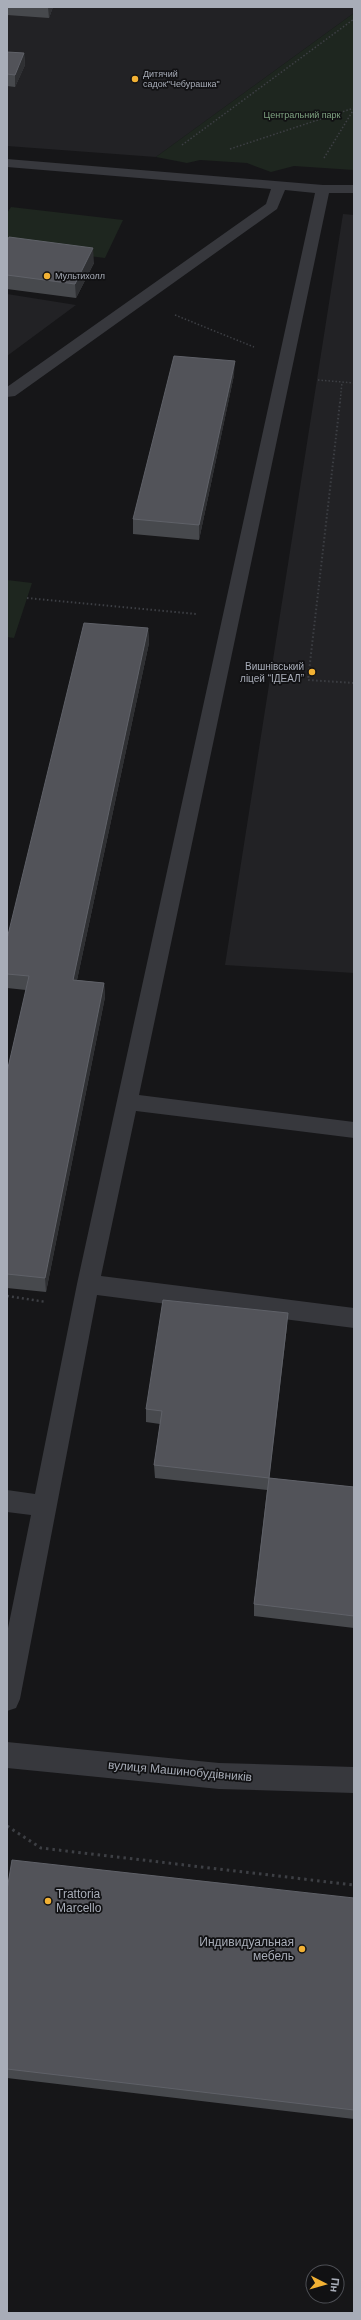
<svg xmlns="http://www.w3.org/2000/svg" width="361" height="2320" viewBox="0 0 361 2320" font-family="Helvetica,sans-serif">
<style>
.built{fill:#222225}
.green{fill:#1e261f}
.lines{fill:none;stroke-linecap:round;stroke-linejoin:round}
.path-far3{stroke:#3d3f44;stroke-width:1.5;stroke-dasharray:1.5 2;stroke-linecap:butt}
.path-far2{stroke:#3d3f44;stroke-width:2;stroke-dasharray:1.5 2.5;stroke-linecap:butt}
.path-far1{stroke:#3d3f44;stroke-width:2.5;stroke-dasharray:2 3;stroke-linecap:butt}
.path{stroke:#3d3f44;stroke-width:3;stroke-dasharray:2.5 4;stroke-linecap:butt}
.minor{fill:#37383d;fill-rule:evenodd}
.wall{fill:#47494d}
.shaded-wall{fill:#2f3033}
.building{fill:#525359;stroke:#5f6168}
.poi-dot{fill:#f2b134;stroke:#111113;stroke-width:1.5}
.labels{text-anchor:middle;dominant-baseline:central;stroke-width:3.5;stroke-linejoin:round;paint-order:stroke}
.far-poi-label{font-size:9px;fill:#a8adb8;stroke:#111113;text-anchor:start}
.far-park-label{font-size:9px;fill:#7fa381;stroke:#111113}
.poi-label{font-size:10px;fill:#a8adb8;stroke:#111113;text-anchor:end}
.near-street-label{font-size:12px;fill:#a8adb8;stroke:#111113}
.near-poi-label{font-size:12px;fill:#a8adb8;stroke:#111113;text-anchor:start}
</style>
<rect width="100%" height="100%" fill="#161618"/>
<path class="built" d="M7,7h347v6l-198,144 -149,-11z
M343,214l11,1v758l-129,-8z
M7,294l69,11 -69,51z"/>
<path class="green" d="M354,13v157l-60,-4 -23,6 -24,-9 -47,-3 -13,3 -31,-6z
M11,207l112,13 -18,38 -98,-12v-33z
M7,580l25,3 -18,55 -7,-1z"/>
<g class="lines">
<path class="path-far3" d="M182,145l172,-126
M230,149l124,-41
M324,158l30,-49
M175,315l79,32
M318,380l36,3
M340,403l2,-21"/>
<path class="path-far2" d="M340,402l-32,278 46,3
M27,598l169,16"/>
<path class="path-far1" d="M7,1296l39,6"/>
<path class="path" d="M7,1826l34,22 313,37"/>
<path class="minor" d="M7,159l316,26h31v8h-25l-190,902 215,27v16l-218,-27 -35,165 253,32v20l-257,-33 -77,404 -4,9 -9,3v-78l24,-118 -24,-3v-22l28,4 42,-210 238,-1091 -30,-3 -8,19 -262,187 -8,1v-10l259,-183 5,-15 -264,-22z
M7,1742l212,21 135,4v26l-135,-4 -212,-21z"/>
</g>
<path class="wall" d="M7,7h46l-4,11 -42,-3z
M7,52l17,1 1,12 -10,22 -8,-1z
M7,241l87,22 -18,35 -69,-9z
M234,375l-35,165 -66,-6v-15z
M148,628l1,15 -72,337 27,3 1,14 -59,295 -39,-4v-216l19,-82 -19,-2v-49z
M287,1326l-18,152 85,9v141l-100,-12v-12l13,-114 -112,-12 -1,-13 6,-41 -14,-2v-13z
M7,1890l347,8v221l-347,-41z"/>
<path class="shaded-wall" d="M48,7h5l-4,11z
M24,53l1,12 -10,22v-12z
M93,248l1,15 -18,35 -1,-14z
M235,361l-1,14 -35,165v-15z
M148,628l1,15 -75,351 -1,-14z
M104,983l1,14 -59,295 -1,-14z
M288,1313l-1,13 -19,164 1,-12z"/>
<path class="building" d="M7,52l17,1 -9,22 -8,-1z
M9,237l84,11 -18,36 -68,-9v-34z
M174,356l61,5 -36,164 -66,-6z
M84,623l64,5 -75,352 31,3 -59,295 -38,-4v-202l22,-96 -22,-2v-35z
M163,1300l125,13 -19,165 -115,-13 8,-54 -16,-2z
M269,1478l85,9v129l-100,-12z
M12,1860l342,38v212l-347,-41v-179z"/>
<g class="poi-dot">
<circle cx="135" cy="79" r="4"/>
<circle cx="47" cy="276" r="4"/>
<circle cx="312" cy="672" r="4"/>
<circle cx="48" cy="1901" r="4"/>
<circle cx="302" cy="1949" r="4"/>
</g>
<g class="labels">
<g class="far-poi-label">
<text x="143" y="74">Дитячий<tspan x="143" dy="10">садок"Чебурашка"</tspan></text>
<text x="55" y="276">Мультихолл</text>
</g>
<g class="far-park-label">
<text x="302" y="115">Центральний парк</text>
</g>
<g class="poi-label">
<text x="304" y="666">Вишнівський<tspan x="304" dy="12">ліцей “ІДЕАЛ”</tspan></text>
</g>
<g class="near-street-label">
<text transform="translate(180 1771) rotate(5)">вулиця Машинобудівників</text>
</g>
<g class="near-poi-label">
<text x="56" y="1894">Trattoria<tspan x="56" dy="14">Marcello</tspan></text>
<text x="294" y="1942" text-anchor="end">Индивидуальная<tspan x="294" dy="14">мебель</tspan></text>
</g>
</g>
<rect width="361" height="2320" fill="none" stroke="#a8adb8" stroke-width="16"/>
<g transform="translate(325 2284) rotate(96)"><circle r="19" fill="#111113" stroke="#4d4f55"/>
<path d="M0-3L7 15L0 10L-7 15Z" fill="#f2b134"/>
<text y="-6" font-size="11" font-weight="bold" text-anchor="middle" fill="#a8adb8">Пн</text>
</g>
</svg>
